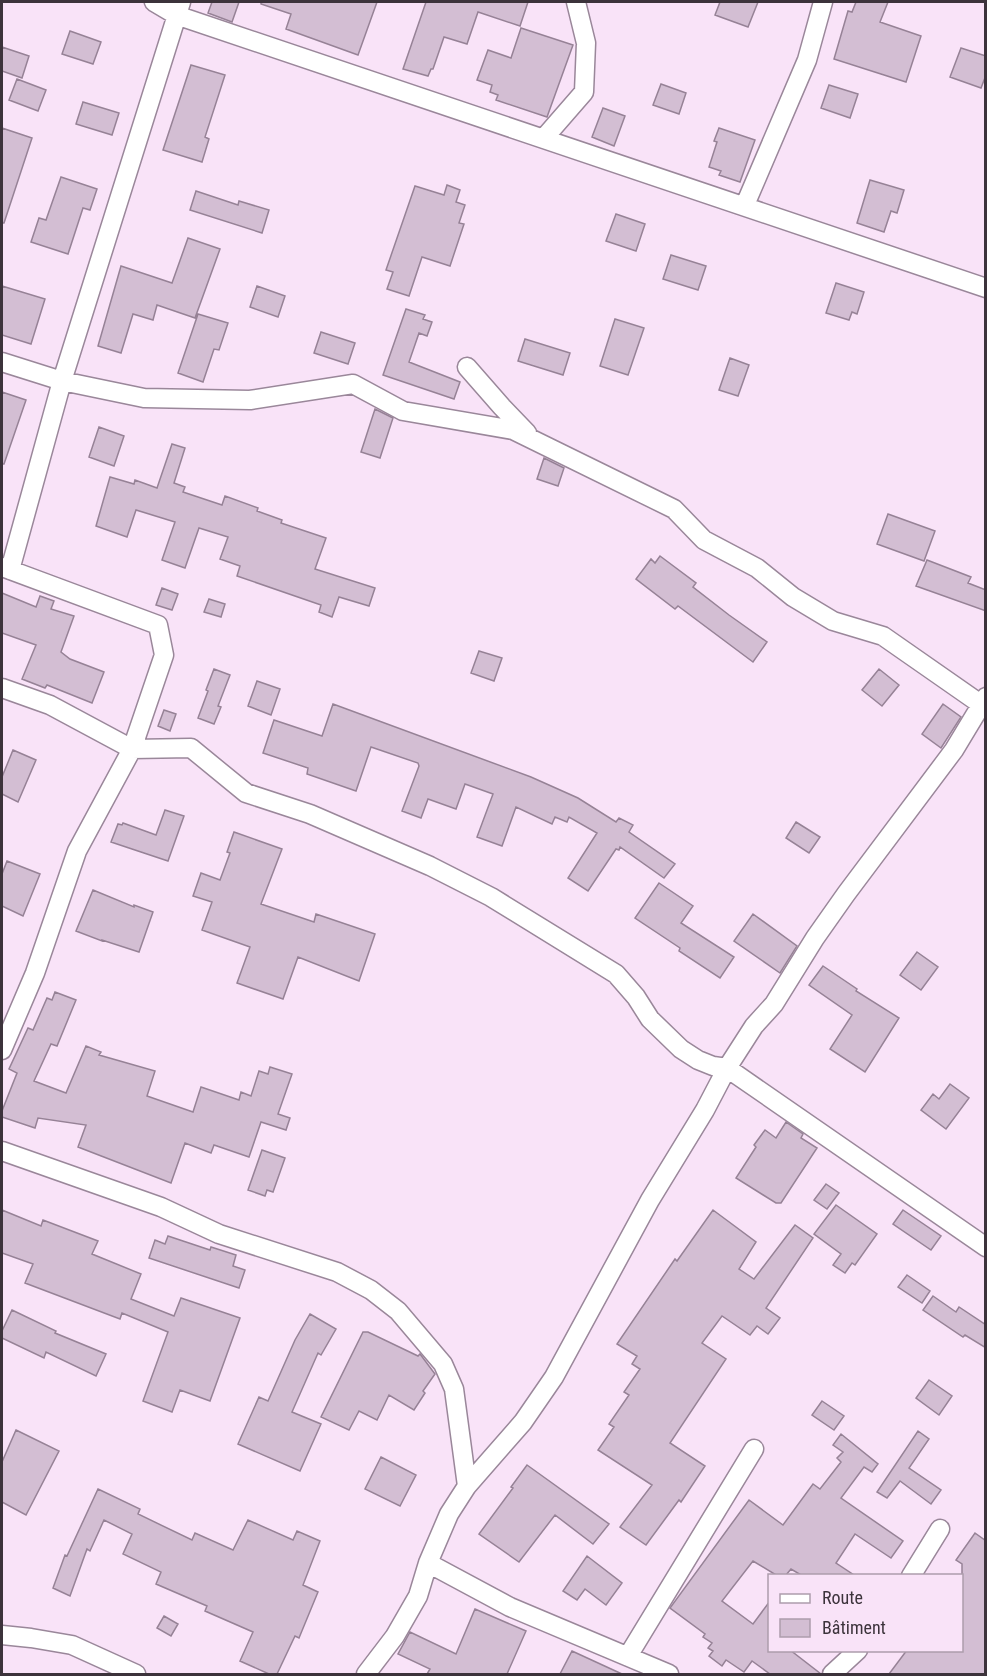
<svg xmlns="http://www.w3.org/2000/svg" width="987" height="1676" viewBox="0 0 987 1676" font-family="'Roboto Condensed',sans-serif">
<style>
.building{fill:#d3bed3;stroke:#968296;stroke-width:1.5}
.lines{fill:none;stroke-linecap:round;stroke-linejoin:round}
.minor-casing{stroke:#9a879a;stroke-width:21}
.minor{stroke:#fff;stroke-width:18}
</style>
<rect width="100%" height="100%" fill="#f9e3f8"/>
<path class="building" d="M212,2h27l-7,20 -24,-9z
M261,2h116l-19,53 -72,-26 5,-15 -30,-10z
M426,2h102l-8,24 -42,-14 -11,32 -23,-7 -11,32h-2l-3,7 -25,-7z
M720,2h38l-10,25 -33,-12z
M856,2h32l-8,20 41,14 -15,46 -72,-23 14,-48 4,1z
M521,28l52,17 -26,72 -51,-17 2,-5 -8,-3 2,-7 -15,-5 11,-30 23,8z
M70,31l31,11 -8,22 -31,-10z
M2,47l27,9 -7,22 -20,-7z
M961,48l25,8v19l-5,13 -31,-11z
M191,65l34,10 -20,62 4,2 -7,23 -39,-12z
M17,79l29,11 -8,21 -29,-11z
M661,84l25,9 -7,21 -26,-9z
M829,85l29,9 -8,24 -29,-10z
M83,102l36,11 -7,22 -36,-11z
M603,108l22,8 -11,30 -22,-9z
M2,128l30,10 -28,85h-2z
M719,128l36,12 -15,42 -21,-7 2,-4 -12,-4 8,-25 -3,-1z
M61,177l36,12 -7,21 -7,-2 -15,46 -37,-12 8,-24 7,2z
M870,180l34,10 -7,23 -6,-2 -7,21 -27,-9z
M447,185l13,5 -4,12 9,3 -6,18 5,1 -14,42 -28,-9 -13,39 -22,-7 6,-17 -7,-2 29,-84 29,9z
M196,191l42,14 1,-4 30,9 -7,23 -72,-23z
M616,214l29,10 -9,27 -30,-10z
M188,238l32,11 -25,69 -38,-13 -4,15 -20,-6 -12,39 -23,-7 23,-80 51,17z
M671,255l35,11 -8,24 -35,-11z
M836,283l28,9 -7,22 -5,-2 -3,8 -23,-7z
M2,286l43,13 -14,45 -29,-9z
M257,286l28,10 -7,21 -28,-10z
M406,309l19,6 -2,4 9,3 -5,14 -8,-3 -10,29 51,20 -6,17 -71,-24z
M198,314l30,9 -9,27 -5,-1 -11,33 -25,-9z
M615,319l29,9 -16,47 -28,-9z
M321,332l34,11 -7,21 -34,-11z
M525,339l45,14 -7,22 -45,-14z
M730,358l19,7 -11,31 -19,-6z
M2,392l24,8 -22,64h-2z
M375,409l18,9 -13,40 -19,-6z
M99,427l25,9 -10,30 -25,-9z
M172,444l13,4 -11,35 11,4 -2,5 39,13 3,-9 33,12 -1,3 25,9 -1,3 45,15 -11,31 60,19 -6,18 -30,-9 -7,20 -13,-5 2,-7 -84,-29 3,-10 -20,-7 8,-22 -29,-9 -14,40 -23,-8 13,-38 -39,-12 -9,27 -31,-11 14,-49 24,7 1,-4 22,8z
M544,458l20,10 -6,18 -21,-7z
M888,514l47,17 -11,30 -47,-17z
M660,556l36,27 -3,4 36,28 38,27 -14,20 -75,-56 -3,3 -39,-30 15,-20 4,4z
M927,560l44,17 -3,6 18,7v21l-70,-25z
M162,588l16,6 -6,16 -16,-5z
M2,593l34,14 4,-11 14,5 -3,8 23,7 -13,36 9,7 34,13 -12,31 -45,-18 -2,3 -23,-9 14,-34 -34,-12z
M209,599l16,5 -4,13 -17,-5z
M479,651l23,7 -8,23 -23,-8z
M214,669l16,6 -12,31 3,1 -7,17 -16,-6 10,-27 -2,-1z
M879,669l20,16 -17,21 -20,-16z
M257,681l23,8 -9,26 -23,-9z
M333,704l198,73 47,21 38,24 3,-4 14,7 -4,7 46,32 -11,14 -44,-31 -1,3 -3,-1 -28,42 -20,-13 29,-45 -28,-16 -2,5 -12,-5 -3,7 -36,-17 -14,39 -25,-9 16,-43 -28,-10 -9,25 -28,-10 -7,19 -19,-7 17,-45 -1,-3 -47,-16 -15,44 -49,-17 1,-6 -45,-15 11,-33 48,16z
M943,704l18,13 -20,31 -19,-14z
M164,710l12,4 -6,17 -12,-5z
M13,750l23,10 -18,42 -16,-8v-17z
M165,810l19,6 -16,45 -57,-19 7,-18 4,1 1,-2 33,12z
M796,822l24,15 -11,16 -23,-15z
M234,832l48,17 -21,55 53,18 2,-8 59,20 -16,47 -61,-24 -15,42 -46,-16 13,-36 -48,-17 10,-28 -19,-6 8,-23 19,7 10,-27 -3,-1z
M7,861l33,13 -17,42 -21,-10v-32z
M659,883l34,23 -12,17 53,34 -14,21 -41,-27 1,-3 -45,-30z
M93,890l41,17v-2l19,7 -14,40 -37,-12v1l-26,-10z
M753,914l44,32 -17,27 -46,-32z
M917,952l21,15 -17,23 -21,-15z
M823,966l34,23 -1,2 43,27 -34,54 -35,-23 22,-34 -43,-30z
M55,992l21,8 -19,46 -6,-2 -17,37 32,12 20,-47 15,6 -2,3 56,16 -8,25 46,16 8,-25 38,13 2,-8 10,4 8,-25 9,3 2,-7 22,7 -14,40 12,4 -4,12 -25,-8 -12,35 -35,-12 -3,8 -26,-10 -14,40 -93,-36 8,-22 -48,-7 -3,10 -33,-11v-6l15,-38 -8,-4 19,-41 5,2 14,-32 5,2z
M950,1084l19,14 -23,31 -25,-19 12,-16 6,5z
M786,1122l17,12 -2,4 16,10 -36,55h-5l-40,-25 20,-31 -2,-2 11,-15 11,8z
M262,1150l23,8 -12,34 -6,-2 -2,6 -17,-6z
M826,1184l13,9 -12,16 -13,-9z
M836,1205l41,29 -22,31 -3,-2 -7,10 -12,-8 8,-11 -27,-20z
M2,1210l39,16 2,-6 55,21 -6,13 49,20 -10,25 43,17 7,-18 59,20 -30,83 -30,-11 -8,22 -29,-11 25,-69 -46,-19 -2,6 -95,-36 8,-19 -31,-11z
M713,1210l43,32 -17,27 15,10 41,-54 18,13 -47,70 14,10 -12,16 -11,-8 -7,9 -28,-19 -20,27 24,16 -56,84 35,23 -24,36 -2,-2 -33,45 -26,-18 32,-42 -54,-35 16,-23 -5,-3 20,-29 -5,-3 16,-23 -8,-5 5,-8 -20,-12 58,-85 2,2z
M903,1210l38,26 -10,14 -38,-26z
M168,1236l42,14 1,-3 25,8 -3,11 12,4 -6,18 -90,-30 6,-18 10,4z
M907,1275l23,16 -8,12 -24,-16z
M933,1296l23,16 3,-5 27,18v23l-21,-13 -2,2 -40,-27z
M12,1310l44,21 -1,2 51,21 -10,22 -50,-24 -2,6 -42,-20v-7z
M310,1314l26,15 -15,26 -3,-2 -26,59 29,12 -21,47 -62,-27 21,-47 9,4 27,-61z
M363,1332h5l50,24 2,-2 15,20 -12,17 2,2 -11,17 -25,-15 -12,25 -18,-9 -10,19 -28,-13z
M929,1380l23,16 -13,19 -23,-17z
M822,1401l22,15 -10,14 -22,-15z
M16,1430l43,21 -33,64 -24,-13v-40z
M918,1431l11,8 -20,29 32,22 -10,14 -31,-23 -13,17 -10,-6z
M841,1434l37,30 -6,8 -8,-5 -23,31 62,43 -12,17 -36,-24 -19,29 18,12h-53l-10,-6 -5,6h-10l-23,-14 -31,40 31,23 17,-23v49h20l31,24h-51l-18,-13 -8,11 -18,-12 -4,6 -13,-10 4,-5 -5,-3 4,-5 -9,-6 2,-3 -35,-26 79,-108 34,25 30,-41 7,5 21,-27 -4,-4 6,-6 -10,-7z
M381,1457l35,18 -16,31 -35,-17z
M527,1465l82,59 -16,20 -38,-29 -36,47 -40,-28 34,-46 -2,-1z
M98,1489l42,20 -2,5 54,26 3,-7 38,17 15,-30 45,20 4,-9 23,10 -17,44 15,7 -19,46 -4,-2 -18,38h-8l-29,-13 13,-29 -48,-21 2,-5 -51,-22 5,-12 -38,-18 9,-20 -28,-14 -14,31 -3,-2 -17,47 -17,-8 12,-33 2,1z
M975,1533l11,8v133h-97l18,-24h55v-86l-6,-4z
M587,1556l35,27 -16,22 -21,-16 -8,11 -14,-9z
M475,1609l51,22 -19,43h-80l3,-5 -32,-15 12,-22 46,22z
M164,1616l14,8 -7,12 -14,-8z
M572,1651l50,23h-62z"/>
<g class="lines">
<g class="minor-casing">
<path id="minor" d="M154,2l22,13c269,92 540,180 810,273
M544,138l40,-46 2,-49 -10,-41
M745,205l62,-145 16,-58
M2,362l60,19 82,17 106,2 103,-16 50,27 110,19 161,79 30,31 53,28 36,29 40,24 50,15 99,69
M467,367l35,40 25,26
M2,567l156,58 6,30 -32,94 -55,102 -42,122 -33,77
M10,570l52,-189 119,-379
M2,688l48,17 82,44 59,-1 55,45 64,21 120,52 61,31 125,77 20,23 14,22 31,30 17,11 15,6 14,2 259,179
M2,1151l159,56 58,27 118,38 34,18 27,21 45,53 11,25 13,97
M428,1563l82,44 159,67
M911,1576l29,-47
M2,1635l29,3 41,7 64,29
M628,1656l126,-207
M366,1674l29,-38 23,-40 10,-33 21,-49 18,-28 56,-64 31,-45 96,-177 55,-90 22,-42 27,-42 20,-22 41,-66 31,-44 108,-144 32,-53
M832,1674l26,-24"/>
</g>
<use href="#minor" class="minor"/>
</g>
<rect width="987" height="1676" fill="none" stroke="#3c333b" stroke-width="6"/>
<rect x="768" y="1574" width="195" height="78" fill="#f9e3f8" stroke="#ad9dac" stroke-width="1.5"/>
<rect x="780" y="1594" width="30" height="9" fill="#ffffff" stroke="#ad9dac" stroke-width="1.5"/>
<text x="822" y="1604" font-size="18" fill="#3c333b">Route</text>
<rect x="780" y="1619" width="30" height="18" fill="#d3bed3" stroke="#ad9dac" stroke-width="1.5"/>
<text x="822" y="1634" font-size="18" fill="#3c333b">Bâtiment</text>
</svg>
